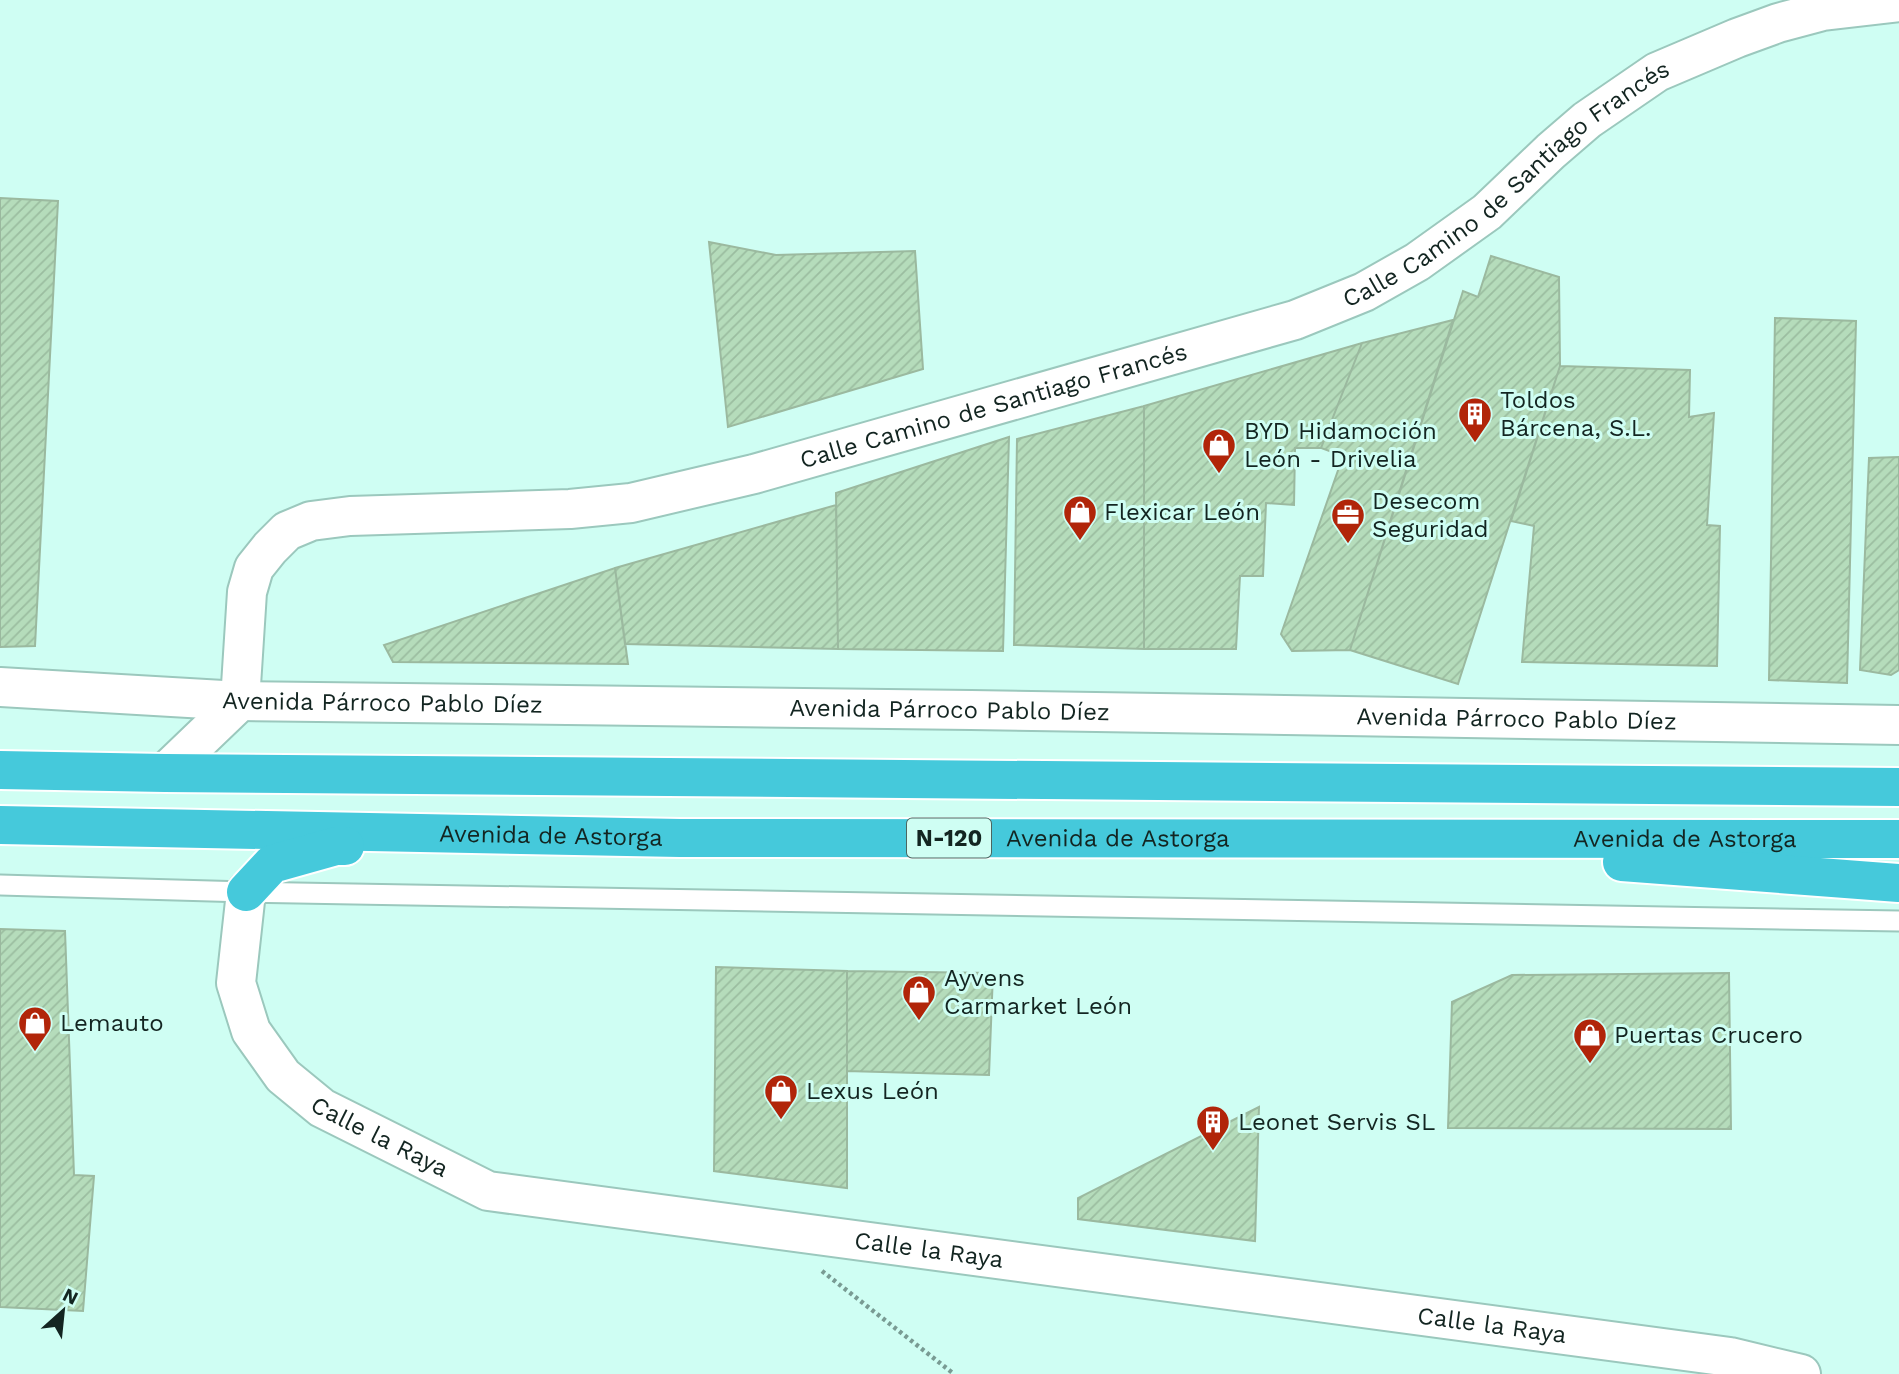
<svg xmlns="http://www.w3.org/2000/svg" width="1899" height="1374" viewBox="0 0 1899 1374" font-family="'Work Sans',sans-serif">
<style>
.building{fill:url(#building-hatch);stroke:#9bb99f;stroke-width:2}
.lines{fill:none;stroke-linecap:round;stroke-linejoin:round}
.lane-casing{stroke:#9bc8bd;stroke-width:23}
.street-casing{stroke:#9bc8bd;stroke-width:42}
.secondary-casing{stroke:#9bc8bd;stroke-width:42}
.highway-casing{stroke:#fff;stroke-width:42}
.path{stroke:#799b93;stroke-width:4.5;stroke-dasharray:3.5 3.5;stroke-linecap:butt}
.lane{stroke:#fff;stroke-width:19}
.street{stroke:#fff;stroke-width:38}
.secondary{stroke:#fff;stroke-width:38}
.highway{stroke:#45c9db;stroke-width:38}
.labels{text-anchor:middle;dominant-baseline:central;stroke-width:6;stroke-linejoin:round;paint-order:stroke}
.shield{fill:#cffef3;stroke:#4b6660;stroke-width:2}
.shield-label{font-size:23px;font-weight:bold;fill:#132521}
.street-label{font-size:24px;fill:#132521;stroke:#cffef3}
.poi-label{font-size:24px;fill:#132521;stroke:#cffef3;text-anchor:start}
</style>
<defs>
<pattern id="building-hatch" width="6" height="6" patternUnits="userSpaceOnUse" patternTransform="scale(1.75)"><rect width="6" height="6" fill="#b5dcbb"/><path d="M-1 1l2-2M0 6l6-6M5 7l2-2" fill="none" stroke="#9bbda0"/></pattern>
</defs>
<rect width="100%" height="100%" fill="#cffef3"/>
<path class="building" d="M0,198l58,3 -23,445 -35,1z
M709,242l67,13 139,-4 8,118 -195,58z
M1491,256l68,21 1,89 -102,318 -108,-34 113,-359 15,6z
M1775,318l81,3 -9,362 -78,-3z
M1453,320l-103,330 -58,1 -11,-17 62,-178 -22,-8 41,-105z
M1362,343l-41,105h-26l-1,57 -28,-2 -3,73h-23l-4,73h-92v-243z
M1560,366l130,4 -1,47 25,-4 -7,112 13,1 -3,140 -195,-4 12,-136 -23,-5z
M1144,406v243l-130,-4 3,-206z
M1009,437l-6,214 -165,-2 -2,-156z
M1899,457v213l-8,5 -31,-5 9,-212z
M836,505l2,144 -213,-5 -10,-76z
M615,568l13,96 -235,-2 -9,-17z
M0,929l65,2 9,244 20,1 -11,135 -83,-4z
M716,967l131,4v217l-133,-17z
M847,971l146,2 -4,102 -142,-4z
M1729,973l2,156 -283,-1 4,-126 60,-27z
M1259,1107l-4,134 -177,-22v-21z"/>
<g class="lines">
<g class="lane-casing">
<path id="lane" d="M0,885l246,7 1653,29"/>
</g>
<g class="street-casing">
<g id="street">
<path id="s1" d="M0,687l240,14 731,9 928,15"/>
<path id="s2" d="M246,892l-10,91 15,48 32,45 39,32 166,83 1242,166 71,17"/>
</g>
</g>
<g class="secondary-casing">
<g id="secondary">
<path id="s3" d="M165,773l75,-72 7,-109 7,-24 16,-20 17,-17 24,-10 39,-5 220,-7 61,-6 123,-29 541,-154 69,-28 53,-30 70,-50 64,-61 36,-31 70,-48 80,-34 41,-15 45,-12 76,-9"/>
</g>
</g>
<g class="highway-casing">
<g id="highway">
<path d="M0,770l165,3 1734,14"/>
<path id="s4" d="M0,825l680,13 1219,1"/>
<path d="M1622,862l277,21"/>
<path d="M246,892l26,-28 64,-18h9"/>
</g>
</g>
<path class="path" d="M822,1271l132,103"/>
<use href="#lane" class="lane"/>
<use href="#street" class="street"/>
<use href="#secondary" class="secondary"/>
<use href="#highway" class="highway"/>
</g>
<defs>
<g id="building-pin" transform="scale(1.75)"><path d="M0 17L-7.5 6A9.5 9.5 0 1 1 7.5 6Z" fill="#b12509" stroke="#cffef3"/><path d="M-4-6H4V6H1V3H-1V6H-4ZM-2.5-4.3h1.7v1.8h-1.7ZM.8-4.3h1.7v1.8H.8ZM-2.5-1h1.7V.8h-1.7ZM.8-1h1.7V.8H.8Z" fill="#fff"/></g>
<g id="shop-pin" transform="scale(1.75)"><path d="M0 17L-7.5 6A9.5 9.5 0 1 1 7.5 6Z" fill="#b12509" stroke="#cffef3"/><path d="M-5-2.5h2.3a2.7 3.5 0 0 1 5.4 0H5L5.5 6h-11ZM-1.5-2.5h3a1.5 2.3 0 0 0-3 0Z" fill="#fff"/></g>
<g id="office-pin" transform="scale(1.75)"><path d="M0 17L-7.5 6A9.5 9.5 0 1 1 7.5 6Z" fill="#b12509" stroke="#cffef3"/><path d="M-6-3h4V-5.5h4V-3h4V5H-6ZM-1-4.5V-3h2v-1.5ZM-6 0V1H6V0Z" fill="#fff"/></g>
</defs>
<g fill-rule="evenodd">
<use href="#building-pin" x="1475" y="414"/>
<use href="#shop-pin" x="1219" y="445"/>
<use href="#shop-pin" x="1080" y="512"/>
<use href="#office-pin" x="1348" y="515"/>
<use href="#shop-pin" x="919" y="992"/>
<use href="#shop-pin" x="35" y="1023"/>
<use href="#shop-pin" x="1590" y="1035"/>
<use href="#shop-pin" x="781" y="1091"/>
<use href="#building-pin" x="1213" y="1122"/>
</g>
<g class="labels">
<rect class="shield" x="907" y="818.5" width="84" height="39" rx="5"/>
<g class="shield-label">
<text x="949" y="838">N-120</text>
</g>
<g class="street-label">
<text stroke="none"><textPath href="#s3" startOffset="1577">Calle Camino de Santiago Francés</textPath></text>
<text stroke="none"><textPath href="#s3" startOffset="1010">Calle Camino de Santiago Francés</textPath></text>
<text stroke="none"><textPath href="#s1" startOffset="383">Avenida Párroco Pablo Díez</textPath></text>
<text stroke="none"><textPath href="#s1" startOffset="950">Avenida Párroco Pablo Díez</textPath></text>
<text stroke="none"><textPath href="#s1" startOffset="1517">Avenida Párroco Pablo Díez</textPath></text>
<text stroke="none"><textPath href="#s4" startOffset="551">Avenida de Astorga</textPath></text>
<text stroke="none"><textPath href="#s4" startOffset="1118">Avenida de Astorga</textPath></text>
<text stroke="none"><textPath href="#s4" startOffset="1685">Avenida de Astorga</textPath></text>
<text stroke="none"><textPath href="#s2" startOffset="312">Calle la Raya</textPath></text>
<text stroke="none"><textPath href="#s2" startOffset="878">Calle la Raya</textPath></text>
<text stroke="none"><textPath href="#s2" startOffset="1446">Calle la Raya</textPath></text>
</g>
<g class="poi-label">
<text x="1500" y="400">Toldos<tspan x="1500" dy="28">Bárcena, S.L.</tspan></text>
<text x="1244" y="431">BYD Hidamoción<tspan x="1244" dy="28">León - Drivelia</tspan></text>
<text x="1372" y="501">Desecom<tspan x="1372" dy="28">Seguridad</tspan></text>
<text x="1104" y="512">Flexicar León</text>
<text x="944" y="978">Ayvens<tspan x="944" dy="28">Carmarket León</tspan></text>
<text x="60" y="1023">Lemauto</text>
<text x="1614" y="1035">Puertas Crucero</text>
<text x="806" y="1091">Lexus León</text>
<text x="1238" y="1122">Leonet Servis SL</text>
</g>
</g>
<g transform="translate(63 1311) rotate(27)" stroke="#cffef3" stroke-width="5" paint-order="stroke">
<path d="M0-5L12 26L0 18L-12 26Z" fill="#132521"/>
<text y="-10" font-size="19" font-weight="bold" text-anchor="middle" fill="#132521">N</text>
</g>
</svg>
